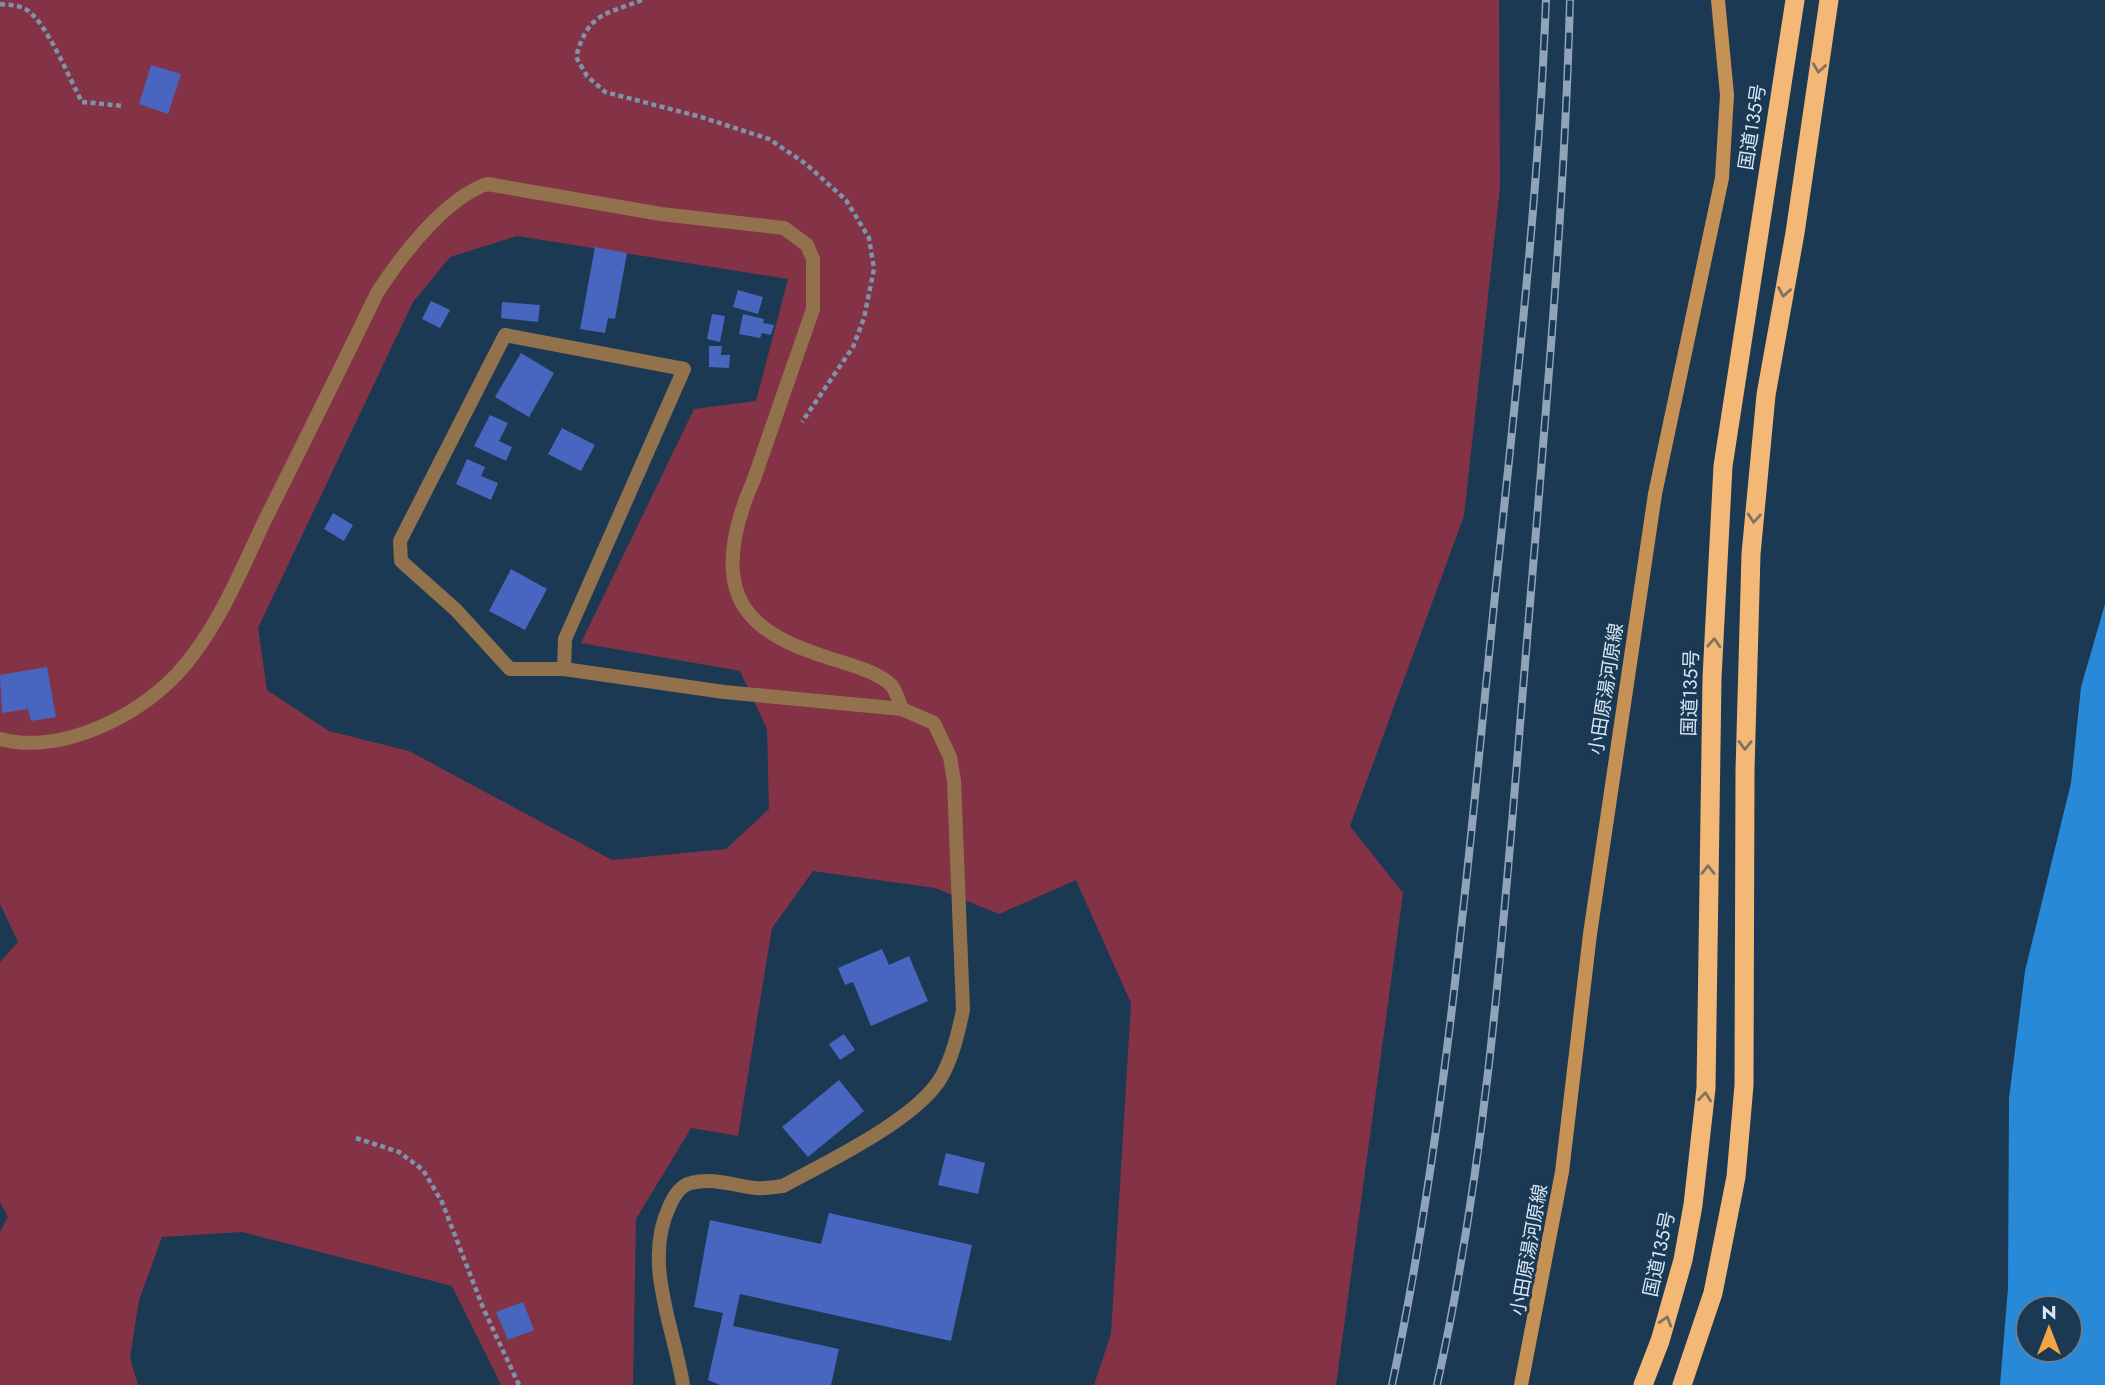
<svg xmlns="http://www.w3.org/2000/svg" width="2105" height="1385" viewBox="0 0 2105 1385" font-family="Jost,'Noto Sans JP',sans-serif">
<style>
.green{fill:#843346;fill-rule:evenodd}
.water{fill:#2789d7;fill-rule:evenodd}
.building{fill:#4865c0}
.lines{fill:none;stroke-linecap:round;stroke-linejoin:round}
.path{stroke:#7d93a8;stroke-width:4.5;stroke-dasharray:5 3.5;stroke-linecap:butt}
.service{stroke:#92714d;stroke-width:14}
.minor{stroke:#92714d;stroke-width:14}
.secondary{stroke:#c69155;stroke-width:14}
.trunk{stroke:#f4b876;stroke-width:19}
.rail-casing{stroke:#8fa4b8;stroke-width:8}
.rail{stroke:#1c3953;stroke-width:5;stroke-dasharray:16;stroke-linecap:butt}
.oneway{stroke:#7d7263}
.labels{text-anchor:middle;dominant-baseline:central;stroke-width:6;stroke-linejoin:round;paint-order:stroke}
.street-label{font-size:19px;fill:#d5e6f6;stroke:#1c3953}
</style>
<rect width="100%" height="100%" fill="#1c3953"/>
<path class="green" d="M0,0h1499l1,187 -36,329 -114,310 53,67 -67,492h-242l17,-51 20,-331 -55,-123 -77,34 -64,-26 -122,-17 -41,57 -34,208 -47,-8 -55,91 -3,166h-132l-49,-99 -210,-54 -80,5 -23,63 -9,58 8,27h-138v-153l8,-15 -8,-15v-240l18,-20 -18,-38zM517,236l271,43 -32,122 -62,8 -113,234 159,28 27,58 2,80 -43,40 -114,11 -203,-109 -80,-20 -62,-41 -9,-62 155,-326 37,-45z"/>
<path class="water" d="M2105,604v781h-105l8,-97 1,-190 16,-127 46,-188 10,-96zM2028,1308h42v42h-42z"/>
<path class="building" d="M151,65l30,9 -13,40 -29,-10z
M595,247l32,6 -12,66 -7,-1 -3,15 -25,-4z
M738,290l25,7 -5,17 -25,-7z
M431,301l19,9 -10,18 -18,-9z
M502,302l38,3 -2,17 -37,-4z
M712,314l13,2 -5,26 -13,-3z
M743,314l21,5 -1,4 11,2 -3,10 -9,-2 -2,5 -21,-4z
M709,346h13l-1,9h9l-1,13 -20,-1z
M521,353l33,20 -25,44 -34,-20z
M490,415l18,8 -9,18 13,6 -6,14 -32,-15z
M562,428l33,17 -14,26 -33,-17z
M467,459l18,8 -4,9 17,7 -7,17 -35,-16z
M333,513l20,12 -9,16 -20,-12z
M511,569l36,20 -22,41 -36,-19z
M47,667l9,50 -25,4 -3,-12 -26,4 -2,-38z
M882,949l7,16 20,-9 19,45 -57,25 -18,-44 -8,3 -7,-17z
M844,1034l11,16 -15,10 -11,-16z
M839,1080l25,31 -56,46 -26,-30z
M946,1153l39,10 -7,31 -40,-9z
M829,1213l143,32 -21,96 -211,-47 -7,32 106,23 -8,36h-111l-12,-5 15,-67 -29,-6 16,-87 111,24z
M523,1302l11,28 -26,10 -12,-28z"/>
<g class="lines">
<path class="path" d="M642,0c-38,15 -54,13 -66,57l11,19 18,16 96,25 68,22 37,25 40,36 23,38 5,31 -10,49 -11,29 -51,75
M0,4c10,1 19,1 27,6 20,13 43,70 55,92l42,4
M356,1138l43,14 24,18 19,32 42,108 35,75"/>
<path class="service" d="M0,739c61,16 136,-22 177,-65 39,-42 63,-101 87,-152 38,-76 76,-152 113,-229 24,-37 67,-94 110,-109l174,30 123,14 23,17 6,14v50l-59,170"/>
<path class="minor" d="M564,669l1,-30 119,-270 -179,-34 -105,206 1,20 55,49 54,59h54l160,23 178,17
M683,1385c-9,-58 -41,-123 -13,-180 4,-9 11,-20 21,-22 22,-6 44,3 65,5 9,1 18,-1 27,-2 44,-24 135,-67 159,-110 11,-21 16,-42 21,-66l-9,-229 -4,-24 -16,-34 -32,-14c-3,-7 -6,-19 -11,-24 -16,-15 -45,-21 -65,-28 -24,-8 -52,-18 -71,-37 -39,-37 -19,-100 -1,-141"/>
<path class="secondary" d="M1521,1385l41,-213 28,-238 65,-440 67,-316 5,-83 -9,-95"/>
<path class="trunk" d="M1643,1385l17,-44 23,-81 10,-55 13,-117 6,-410 11,-212 72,-466
M1682,1385l31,-92 23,-116 8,-92 1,-314 6,-217 15,-159 29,-162 34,-233"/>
<g class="rail-casing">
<path id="rail" d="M1392,1385c52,-248 74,-498 99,-750 21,-211 47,-423 55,-635
M1437,1385c52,-236 67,-468 87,-708 18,-225 40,-451 46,-677"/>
</g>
<use href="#rail" class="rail"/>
</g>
<defs><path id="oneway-chevron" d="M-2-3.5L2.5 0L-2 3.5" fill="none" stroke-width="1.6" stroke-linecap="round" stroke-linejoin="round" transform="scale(1.75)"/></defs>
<g class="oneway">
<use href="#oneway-chevron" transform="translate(1819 68) rotate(98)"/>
<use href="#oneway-chevron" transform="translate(1784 292) rotate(100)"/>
<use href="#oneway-chevron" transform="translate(1754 518) rotate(95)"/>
<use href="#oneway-chevron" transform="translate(1714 643) rotate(-87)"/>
<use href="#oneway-chevron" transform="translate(1745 745) rotate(91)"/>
<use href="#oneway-chevron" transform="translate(1708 870) rotate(-90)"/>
<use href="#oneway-chevron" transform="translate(1705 1097) rotate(-84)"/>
<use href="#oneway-chevron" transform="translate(1666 1321) rotate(-73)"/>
</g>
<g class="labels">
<g class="street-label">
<text transform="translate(1752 127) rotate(-81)">国道135号</text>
<text transform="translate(1606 689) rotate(-81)">小田原湯河原線</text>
<text transform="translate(1690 693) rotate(-88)">国道135号</text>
<text transform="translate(1529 1250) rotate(-80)">小田原湯河原線</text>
<text transform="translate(1659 1254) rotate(-78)">国道135号</text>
</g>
</g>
<g transform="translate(2049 1329)"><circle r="33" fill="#1c3953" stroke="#667e94" stroke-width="2"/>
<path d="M0-5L12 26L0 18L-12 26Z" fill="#f3a443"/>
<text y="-10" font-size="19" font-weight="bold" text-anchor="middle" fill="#d5e6f6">N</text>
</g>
</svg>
